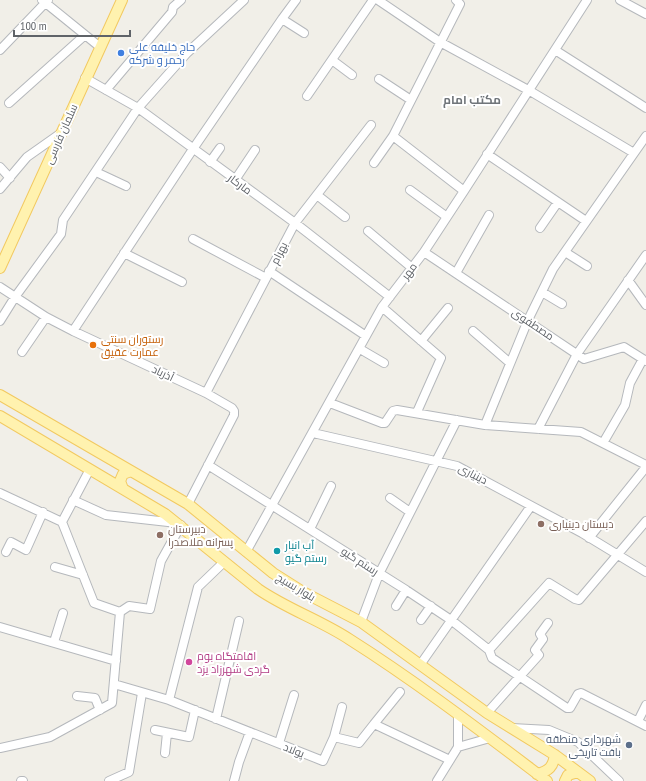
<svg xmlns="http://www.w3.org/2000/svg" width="646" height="781" viewBox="0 0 646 781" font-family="'PT Sans Narrow',Cairo,sans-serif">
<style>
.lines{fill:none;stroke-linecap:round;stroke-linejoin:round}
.minor-casing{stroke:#b5b8bc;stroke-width:10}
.major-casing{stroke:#f2c960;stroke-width:12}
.minor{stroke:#fff;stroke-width:8}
.major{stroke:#fff2af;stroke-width:10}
.shop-dot{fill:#3f7fe0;stroke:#fff;stroke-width:1.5}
.food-dot{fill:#e8710a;stroke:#fff;stroke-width:1.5}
.education-dot{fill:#8d6e63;stroke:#fff;stroke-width:1.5}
.culture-dot{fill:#0f9aa8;stroke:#fff;stroke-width:1.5}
.hotel-dot{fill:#d1479c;stroke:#fff;stroke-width:1.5}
.service-dot{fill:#5c6f8a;stroke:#fff;stroke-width:1.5}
.labels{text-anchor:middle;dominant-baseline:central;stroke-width:4;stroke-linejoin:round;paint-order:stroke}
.shop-label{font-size:11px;fill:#366cbe;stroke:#fff;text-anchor:start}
.street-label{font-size:11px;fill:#5f6368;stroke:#fff}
.food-label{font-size:11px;fill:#c56008;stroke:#fff;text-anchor:start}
.education-label{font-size:11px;fill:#785e54;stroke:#fff;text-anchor:start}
.culture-label{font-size:11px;fill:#0d838f;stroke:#fff;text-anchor:start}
.hotel-label{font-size:11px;fill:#b23c85;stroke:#fff;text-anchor:start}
.service-label{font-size:11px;fill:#4e5e75;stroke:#fff;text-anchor:end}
.neighbourhood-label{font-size:12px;font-weight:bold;fill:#70757a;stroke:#fff}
</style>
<rect width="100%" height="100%" fill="#f1efe8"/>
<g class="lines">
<g class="minor-casing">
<path id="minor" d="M42,0l58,47
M378,0l62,42 90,49 104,62
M620,0l26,14
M282,19l22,14
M0,50l48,-50
M555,50l91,58
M332,60l20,15
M85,78l53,30 157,115 95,74
M379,79l32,21
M106,90l66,-78 1,-5 8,-7
M307,96l66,-96
M9,103l76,-68
M393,136l71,55
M487,154l99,67
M210,162l10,-14
M374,163l19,-27 67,-132 -4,-4
M0,167l10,11
M96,172l30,14
M235,180l20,-30
M0,189l27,-32 34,-24
M410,190l37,27
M317,195l28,22
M540,228l18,-26
M368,231l44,37
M193,239l73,39
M424,252l160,107 40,-12 22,14
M565,252l22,14
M124,253l58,29
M269,271l97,65
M456,273l33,-58
M628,280l18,25
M0,287l46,30 27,14 133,62 26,15 2,3v4l-46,89
M542,292l20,12
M382,307l59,51 -24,54
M0,321l15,-24 46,-63 2,-14 75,-112 49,-55 57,-53
M73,331l120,-182 89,-130 14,-19
M473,331l37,32
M421,341l27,-33
M360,349l24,14
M22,352l24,-35
M206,393l89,-170 76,-98
M330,403l52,20h3l8,-12 4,-1 88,15 96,7 65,33
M485,425l43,-105 25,-51 93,-133
M538,429l39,-75 69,-99
M313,433l144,33 125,67 64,39
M603,443l22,-38 5,-22 13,-24
M208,465l198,125 45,30 38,30
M90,469l-28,53 32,81 26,9
M0,493l62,29
M390,498l20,14
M73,500l33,15 71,8
M310,529l21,-43
M589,538l57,-71
M6,552l5,-10 15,8 17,-38
M246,552l136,-245 42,-55 40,-61 123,-191
M55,567l28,8
M396,606l10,-16
M120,612l9,-6 21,3 11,-48 20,-36
M421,620l10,-14
M361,622l18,-48 78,-154
M0,627l116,34
M54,642l9,-29
M489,650l60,-67 26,16 4,1 67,-79
M489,650l3,8 75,50h3l8,-14 3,-1 65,33
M420,665l111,-159
M114,684l55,16 154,61 11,-24 25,6 15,-19 76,36
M77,696l18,2 5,12
M169,700l29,-113 25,-24
M487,713l52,-58 -4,-5 8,-11 -3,-5 8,-11
M216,719l23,-98
M638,721l8,-16
M374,724l26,-32
M512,728l37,2 29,12 41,39
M155,730l34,7 6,-27
M334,737l8,-30
M279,743l15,-48
M458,747l32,-9
M0,748l50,-11 62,-34 8,-91
M165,753l2,-20
M21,781h2
M109,781l20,-9 13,-79
M234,781l5,-19 11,-30
M437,781l21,-34v-33"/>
</g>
<g class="major-casing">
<path id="major" d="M0,268l122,-268
M0,395l188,109 85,69 30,19 58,30 126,91 68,42 35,26
M0,416l165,98 93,75c29,20 62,31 91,50 68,43 133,93 198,142
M123,489l-3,-8 3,-7 8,-3
M537,774c12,-3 16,-7 18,-19
M565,781l3,-6 10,-3"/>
</g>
<use href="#minor" class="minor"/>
<use href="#major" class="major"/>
</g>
<circle class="shop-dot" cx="121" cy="53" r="4"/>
<circle class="food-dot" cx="93" cy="345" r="4"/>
<g class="education-dot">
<circle cx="541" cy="524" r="4"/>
<circle cx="160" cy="535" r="4"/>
</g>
<circle class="culture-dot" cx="277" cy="551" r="4"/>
<circle class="hotel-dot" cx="189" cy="662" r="4"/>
<circle class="service-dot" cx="629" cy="745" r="4"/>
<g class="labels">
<g class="shop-label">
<text x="129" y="47">حاج خلیفه علی<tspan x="129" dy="13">رحمر و شرکه</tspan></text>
</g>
<g class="street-label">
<text transform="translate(61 134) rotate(-66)">سلمان فارسی</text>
<text transform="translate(240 184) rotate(36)">مارکار</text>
<text transform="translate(279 253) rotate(-63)">بهرام</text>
<text transform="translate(409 271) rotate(-53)">مهر</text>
<text transform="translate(533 324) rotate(34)">مصطفوی</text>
<text transform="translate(163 373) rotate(25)">آذرباد</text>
<text transform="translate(473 474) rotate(27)">دینیاری</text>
<text transform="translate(360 561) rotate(33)">رستم گیو</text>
<text transform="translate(296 587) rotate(31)">بلوار بسیج</text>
<text transform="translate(294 750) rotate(22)">پولاد</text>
</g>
<g class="food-label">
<text x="101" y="339">رستوران سنتی<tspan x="101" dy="13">عمارت عقیق</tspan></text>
</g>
<g class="education-label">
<text x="549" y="524">دبستان دینیاری</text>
<text x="168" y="529">دبیرستان<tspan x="168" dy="13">پسرانه ملاصدرا</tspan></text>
</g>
<g class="culture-label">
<text x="285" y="545">آب انبار<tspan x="285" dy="13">رستم گیو</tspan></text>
</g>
<g class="hotel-label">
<text x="197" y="656">اقامتگاه بوم<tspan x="197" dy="13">گردی شهرزاد یزد</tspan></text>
</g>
<g class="service-label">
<text x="621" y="739">شهرداری منطقه<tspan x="621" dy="13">بافت تاریخی</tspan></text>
</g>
<g class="neighbourhood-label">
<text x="472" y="99">مکتب امام</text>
</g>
</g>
<path d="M14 30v6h116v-6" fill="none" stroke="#5f6368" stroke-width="2"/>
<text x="20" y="30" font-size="12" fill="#5f6368" stroke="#ffffff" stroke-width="3" paint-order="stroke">100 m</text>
</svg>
